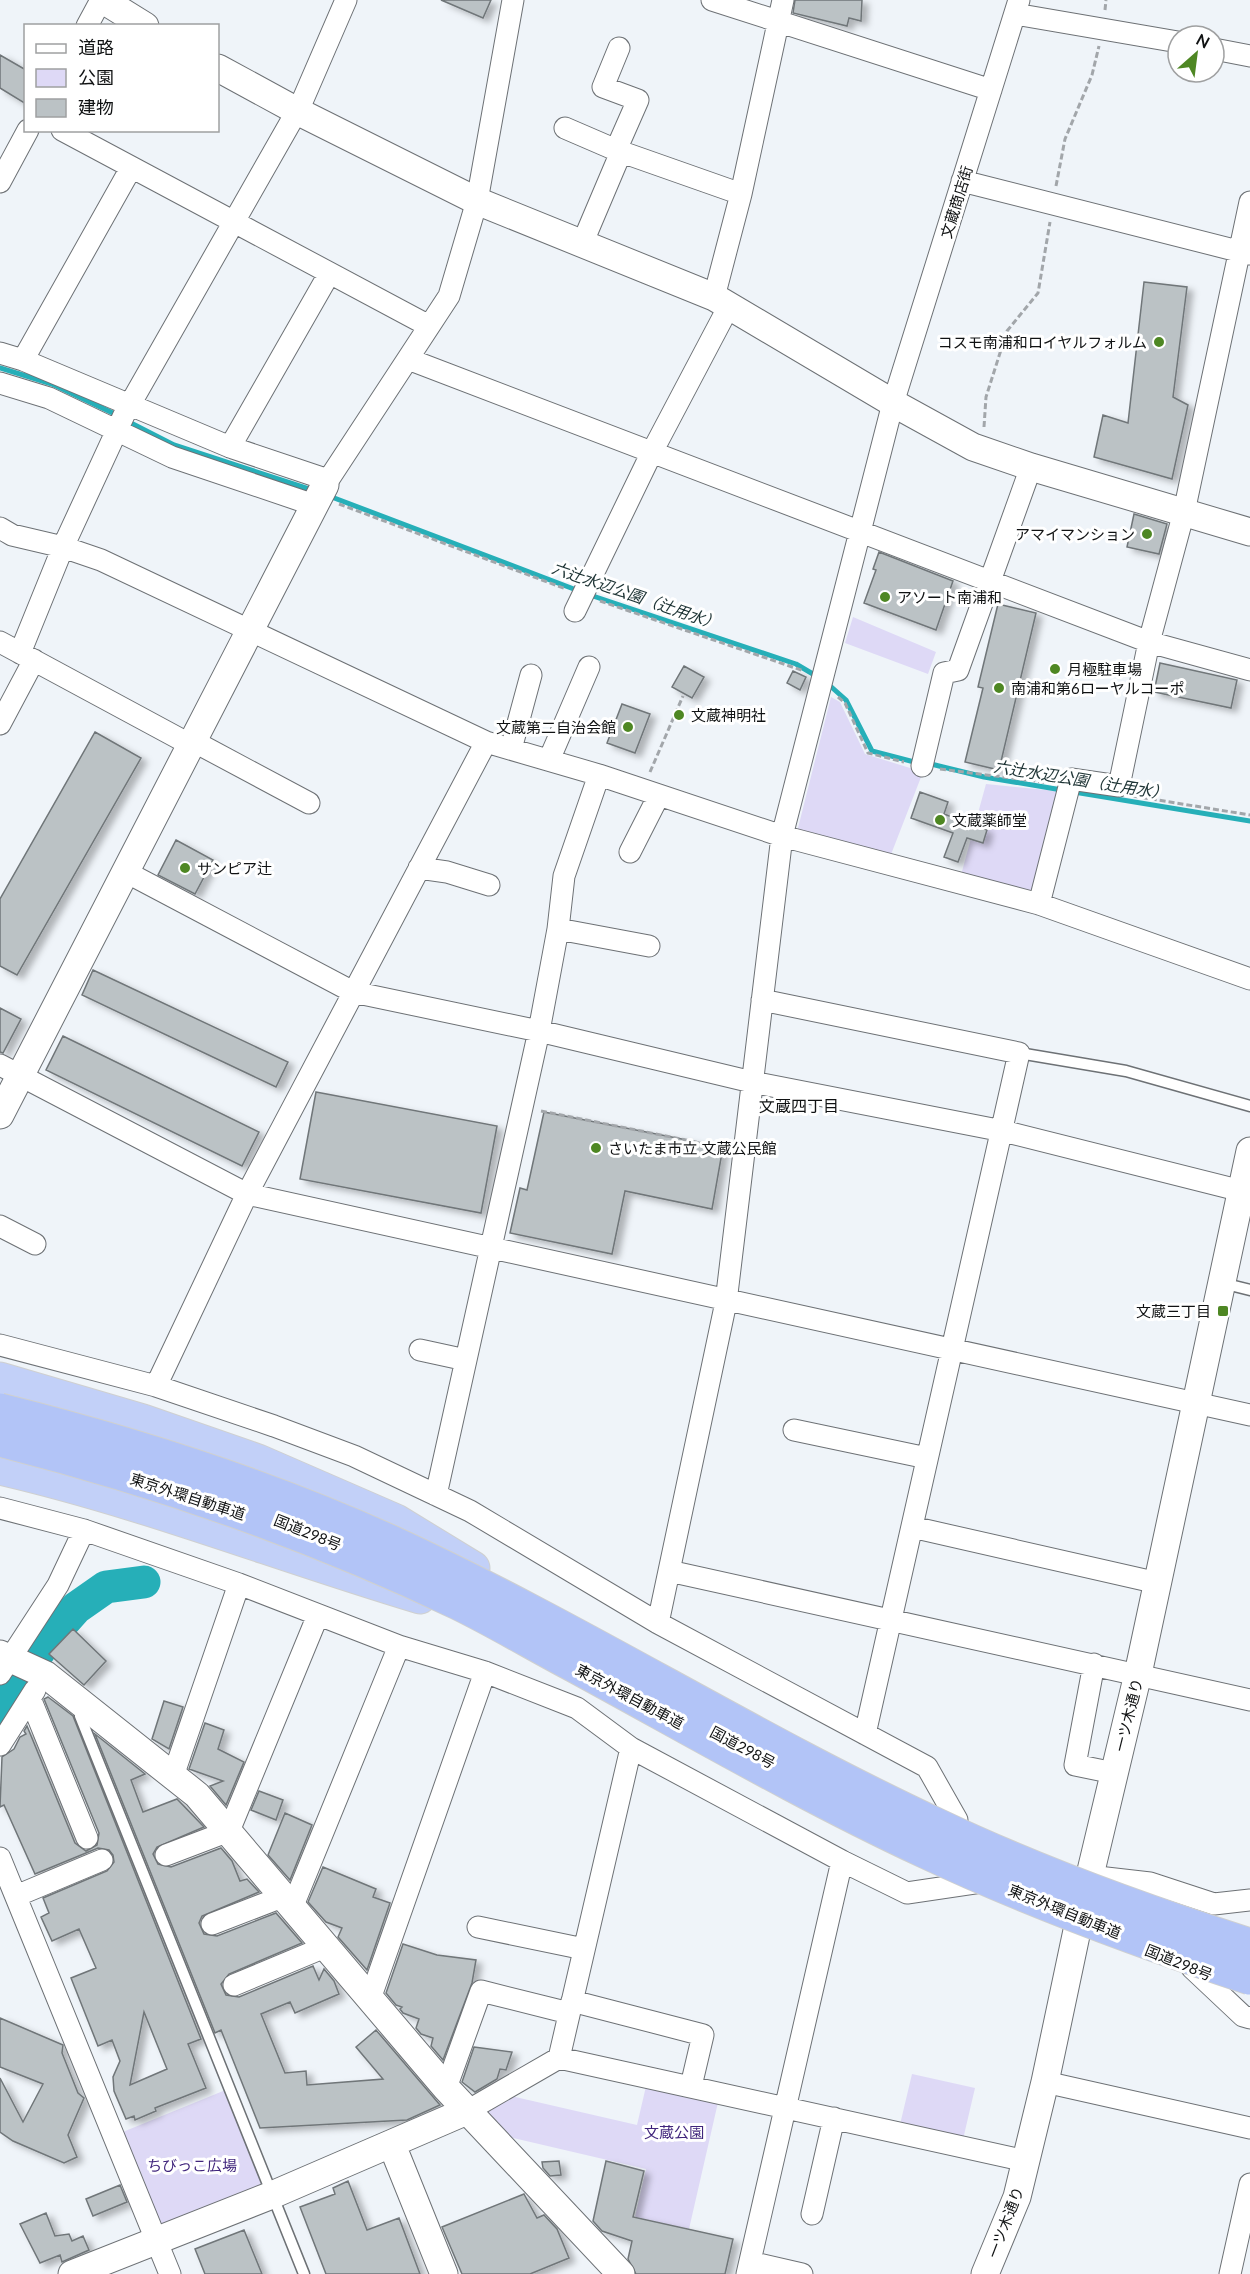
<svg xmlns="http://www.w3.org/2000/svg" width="1250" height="2274" viewBox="0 0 1250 2274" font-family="Lato,'Noto Sans JP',sans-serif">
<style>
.green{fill:#ded9f6}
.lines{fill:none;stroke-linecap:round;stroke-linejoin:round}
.stream{stroke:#26afb8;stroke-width:5}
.river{stroke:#26afb8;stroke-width:33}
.building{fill:#bbc2c5;stroke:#707679;stroke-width:1.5;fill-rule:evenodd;filter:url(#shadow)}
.service-casing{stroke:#6d7175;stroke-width:13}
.minor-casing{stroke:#6d7175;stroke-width:23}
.tertiary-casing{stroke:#6d7175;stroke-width:29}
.trunk-casing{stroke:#cfd0d0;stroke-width:35}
.path{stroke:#a2a6aa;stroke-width:3;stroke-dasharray:6 3;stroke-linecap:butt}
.service{stroke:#fff;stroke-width:10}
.minor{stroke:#fff;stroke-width:21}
.tertiary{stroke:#fff;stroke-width:27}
.trunk{stroke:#c2d0f8;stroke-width:33}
.motorway-bridge-casing{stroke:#cfd0d0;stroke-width:35;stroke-linecap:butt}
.motorway-bridge{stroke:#b2c4f7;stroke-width:33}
.poi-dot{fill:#4e8723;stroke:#fff;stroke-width:2}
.labels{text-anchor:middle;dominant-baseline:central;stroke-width:6;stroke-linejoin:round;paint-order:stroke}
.street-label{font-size:15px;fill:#101213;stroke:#fff}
.poi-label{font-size:15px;fill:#101213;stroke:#fff;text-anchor:start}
.park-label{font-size:15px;fill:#40257c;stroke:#fff}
.water-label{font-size:16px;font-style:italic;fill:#1e3435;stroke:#fff}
.neighbourhood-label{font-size:16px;fill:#101213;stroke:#fff}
</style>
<defs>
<filter id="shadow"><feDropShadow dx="6" dy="4" stdDeviation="3" flood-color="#0004"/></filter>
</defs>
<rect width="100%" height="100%" fill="#eff4f9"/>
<path class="green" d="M853,617l83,35 -8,22 -83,-31z
M831,697l9,5 25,52 58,18 -33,85 -93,-25z
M986,784l81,8 -30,102 -76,-19z
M912,2074l63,14 -14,60 -63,-15z
M647,2082l72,16 -30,131 -54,-12 11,-48 -137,-32 -23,-22 3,-7 22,-12 126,29z
M228,2089l44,106 -115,47 -44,-106z"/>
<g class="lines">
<path class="stream" d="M0,368l52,16 67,32
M127,421l47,24 141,46
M329,496l250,95
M587,594l209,70 22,13
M828,684l18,16 26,51 46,12
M927,763l57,14 78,13
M1074,792l176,29"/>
<path class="river" d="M0,1712l43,-67 33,-37 30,-21 38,-5"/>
</g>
<path class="building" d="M441,0h50l-8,18z
M795,0h67l-1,21 -12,-3 -2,8 -54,-13z
M0,55l26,15v34l-26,-16z
M1144,282l43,5 -14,110 15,8 -16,74 -78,-22 9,-42 25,8z
M1134,514l33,10 -8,30 -32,-7z
M879,552l74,29 -17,49 -72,-27 12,-33 -3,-1z
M998,604l38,9 -37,157 -34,-8 18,-74 -5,-1z
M1160,663l77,17 -6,28 -77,-16z
M684,666l20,11 -12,21 -20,-11z
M793,671l13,6 -6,13 -13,-7z
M622,704l28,10 -15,39 -28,-10z
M95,732l46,26 -124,217 -17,-9v-67z
M920,792l28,10 -4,12 43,16 -4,13 -16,-5 -9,24 -14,-5 9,-24 -42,-15z
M176,840l37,20 -18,34 -37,-19z
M93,970l195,92 -12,25 -194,-92z
M0,1008l21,11 -18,34 -3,-1z
M63,1036l196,96 -17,34 -196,-96z
M316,1092l181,34 -16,87 -181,-34z
M544,1112l179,35 -11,62 -87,-18 -13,63 -102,-21 10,-45 7,2z
M73,1629l33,32 -22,24 -35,-31z
M48,1697l25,19 128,323 -13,5 18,44 -51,20 1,3 -21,9 -1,-4 -8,3 -12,-28 -1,-14 7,-16 -8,-21 -14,6 -27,-68 25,-10 -17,-39 -27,12 -11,-24 8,-4 -6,-15 64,-27 7,-9 -1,-7 -4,-5 -11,-2 -63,26 -31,-69 -4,2 2,-50 12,-8 6,-12 6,-3 -2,-3 3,-5 48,117 11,8 11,-6 2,-12 -55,-134zM144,2012l23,57 -37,16z
M164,1701l19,6 -14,42 -17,-10z
M205,1723l19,7 -6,19 26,13 -18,43 -16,-19 13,-5 -34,-12z
M95,1734l50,40 -14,6 12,32 34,-13 27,28 -47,20 -4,7 5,10 13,3 50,-19 11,13 8,20 7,-2 12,13 -57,24 -3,7 5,11 13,2 59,-23 26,30 -73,31 -8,10 5,11 13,2 74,-31 6,14 5,-11 10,12 5,13 -44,19 -5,-11 -29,12 24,59 21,-2 1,14 76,-6 -27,-32 20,-17 64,75 -33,15 -147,8 -39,-98 -6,3z
M259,1791l24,9 -7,20 -25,-10z
M285,1813l27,12 -22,55 -22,-25z
M323,1867l53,22 -3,8 17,6 -23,67 -29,-33 4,-9 -16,-6 -18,-20z
M403,1944l34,11 39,5 -4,23 -29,77 -12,-14 2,-8 -12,-4 -5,-6 3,-9 -16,-6 -3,-4 2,-2 -6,-2 -10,-12z
M0,2018l63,27 -1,8 16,40 6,5 -16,37 9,22 -13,6 -51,-22 -13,-9v-54l23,44 20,-38 -43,-17z
M474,2047l38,5 -6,18 -6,-1 -3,10 -22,13 -13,-10z
M559,2161l2,14 -11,1 -7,-8 -1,-6z
M606,2161l38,10 -11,46 100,22 -8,35h-89l-8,-15 4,-18 -30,-10 -9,-10z
M348,2181l19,49 32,-12 21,56h-94l-26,-67 35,-13 -2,-6z
M120,2185l7,17 -34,14 -7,-17z
M524,2194l13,24 7,-3 13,14 12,29 -39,16h-68l-20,-47z
M46,2213l9,23 14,-2 3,7 11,-5 6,14 -27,12 -2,-7 -20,8 -20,-39z
M244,2230l18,44h-57l-10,-25z"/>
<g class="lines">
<g class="service-casing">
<path id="service" d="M1019,1053l107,18 124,35
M1222,1283l28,7
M85,1710l-5,6 224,558"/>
</g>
<g class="minor-casing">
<path id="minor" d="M712,0l279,90
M1015,14l163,28
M87,26l14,-26
M1214,49l36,7
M565,128l51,22 125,44
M62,130l367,196
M616,150l22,-50 -35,-13 16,-39
M962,181l288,73
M0,182l28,-52
M582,244l39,-92
M714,297l27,-103 42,-194
M0,353l23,7 207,87 98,33
M408,359l741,283 101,28
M23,360l108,-192
M0,383l49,15 123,59 142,48
M230,447l99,-173
M325,485l124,-189 28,-95 36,-201
M0,528l12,7 51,12 38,13 385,182 113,33 183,61 257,68 211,75
M575,611l77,-159 77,-146
M0,642l191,103
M20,653l43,-106 61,-132 177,-311 45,-104
M0,724l34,-64
M193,741l116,62
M511,749l20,-74
M549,760l40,-93
M922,766l22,-93 14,-3 73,-203
M630,852l29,-57
M419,868l28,4 42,13
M126,872l227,120 186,39 213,51 251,49 247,62
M1039,904l32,-125 48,7 30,-144 35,-130 66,-310
M558,929l91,17
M762,1000l257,53 -154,681
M0,1065l247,129 1003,221
M0,1226l35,18
M0,1345l156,41 118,40 80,30 116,55 188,112 269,144 30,53
M420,1350l46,10
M156,1386l91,-192 239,-452
M794,1430l133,28
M436,1495l103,-464 19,-102 6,-53 35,-101
M0,1508l84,22 155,54 160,62 86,26 92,36 54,40 211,113 65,32 81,-12
M912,1527l246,56
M669,1571l581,129
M658,1623l68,-321 56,-466 111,-433 126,-403
M1094,1664l-19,101 39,8
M0,1674l58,-89 26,-55
M30,1698l57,140
M0,1745l35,-55
M173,1776l66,-192
M166,1855l63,-24 89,-216
M0,1858l170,416
M1089,1876l61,7 64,21 36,-4
M16,1896l86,-36
M292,1908l107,-262
M212,1924l70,-27
M478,1927l106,22
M1192,1968l51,48 7,2
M234,1985l91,-38
M370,1999l115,-327
M572,2001l131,34 -12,51
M559,2058l467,103
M1045,2082l205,46
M446,2088l35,-97 88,22
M469,2110l90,-52 72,-310
M812,2214l22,-96
M750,2262l52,12
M747,2274l95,-413
M1230,2274l20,-90"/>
</g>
<g class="tertiary-casing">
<path id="tertiary" d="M103,0l42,26
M218,68l79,43 180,90 237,96 179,106 80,44 58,20 219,65
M0,1115l325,-630
M0,1654l46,21 151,120 249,293 175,186
M392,2145l52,129
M72,2274l200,-79 197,-85
M985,2274l32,-77 28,-115 34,-161 59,-247 112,-523"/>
</g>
<g class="trunk-casing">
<path id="trunk" d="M0,1379l143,42 115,40 138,60 77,47
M0,1468c143,33 279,87 420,129"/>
</g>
<path class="path" d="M1105,10l1,-10
M1056,186l9,-47 27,-64 7,-29
M984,427l2,-30 21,-66 31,-38 12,-71
M339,504l227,85
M600,601l204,70
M838,697l7,6 23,50 36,9
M940,769l110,14
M650,772l33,-76
M1133,796l117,19
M541,1111l185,37"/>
<use href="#service" class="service"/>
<use href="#minor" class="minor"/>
<use href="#tertiary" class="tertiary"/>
<use href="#trunk" class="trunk"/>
<g class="motorway-bridge-casing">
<path id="motorway-bridge" d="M0,1410c132,33 265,75 389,131 188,86 361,197 548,284 101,48 206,86 313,120
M0,1440c158,40 311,93 458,163 39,19 77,42 115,62 116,63 231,130 351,186 106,50 215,90 326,127"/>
</g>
<use href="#motorway-bridge" class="motorway-bridge"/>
</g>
<g class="poi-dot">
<circle cx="1159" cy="342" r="6"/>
<circle cx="1147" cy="534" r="6"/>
<circle cx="885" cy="597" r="6"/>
<circle cx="1055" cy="669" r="6"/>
<circle cx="999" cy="688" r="6"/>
<circle cx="679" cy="715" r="6"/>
<circle cx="628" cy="727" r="6"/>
<circle cx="940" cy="820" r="6"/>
<circle cx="185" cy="868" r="6"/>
<circle cx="596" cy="1148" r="6"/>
<rect x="1217" y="1305" width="12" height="12" rx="3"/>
</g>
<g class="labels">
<g class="street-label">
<text transform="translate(956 202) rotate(-73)">文蔵商店街</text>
<text transform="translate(188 1496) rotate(18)">東京外環自動車道</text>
<text transform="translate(308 1532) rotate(22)">国道298号</text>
<text transform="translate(630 1696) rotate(28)">東京外環自動車道</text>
<text transform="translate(1128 1715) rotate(-76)">一ツ木通り</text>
<text transform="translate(743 1747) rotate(28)">国道298号</text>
<text transform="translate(1065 1911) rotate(22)">東京外環自動車道</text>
<text transform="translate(1179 1962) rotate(22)">国道298号</text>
<text transform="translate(1005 2222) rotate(-69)">一ツ木通り</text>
</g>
<g class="poi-label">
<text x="1147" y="342" text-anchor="end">コスモ南浦和ロイヤルフォルム</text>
<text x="1135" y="534" text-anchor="end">アマイマンション</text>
<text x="897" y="597">アソート南浦和</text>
<text x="1067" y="669">月極駐車場</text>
<text x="1011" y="688">南浦和第6ローヤルコーポ</text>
<text x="691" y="715">文蔵神明社</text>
<text x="616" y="727" text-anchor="end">文蔵第二自治会館</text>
<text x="952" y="820">文蔵薬師堂</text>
<text x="197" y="868">サンピア辻</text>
<text x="608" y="1148">さいたま市立 文蔵公民館</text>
<text x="1211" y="1311" text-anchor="end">文蔵三丁目</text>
</g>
<g class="park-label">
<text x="674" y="2132">文蔵公園</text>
<text x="192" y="2165">ちびっこ広場</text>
</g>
<g class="water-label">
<text transform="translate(636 595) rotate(19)">六辻水辺公園（辻用水）</text>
<text transform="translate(1081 779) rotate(9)">六辻水辺公園（辻用水）</text>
</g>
<g class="neighbourhood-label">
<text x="799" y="1105">文蔵四丁目</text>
</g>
</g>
<rect x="24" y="24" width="195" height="108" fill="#ffffff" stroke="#9fa0a1" stroke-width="1.5"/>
<rect x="36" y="44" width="30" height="9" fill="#ffffff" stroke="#9fa0a1" stroke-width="1.5"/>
<text x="78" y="54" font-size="18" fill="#101213">道路</text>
<rect x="36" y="69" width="30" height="18" fill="#ded9f6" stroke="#9fa0a1" stroke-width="1.5"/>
<text x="78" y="84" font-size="18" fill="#101213">公園</text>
<rect x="36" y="99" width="30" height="18" fill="#bbc2c5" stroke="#9fa0a1" stroke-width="1.5"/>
<text x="78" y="114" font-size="18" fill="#101213">建物</text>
<g transform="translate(1196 54) rotate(28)"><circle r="28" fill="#ffffff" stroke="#9fa0a1" stroke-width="1.5"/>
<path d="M0-4.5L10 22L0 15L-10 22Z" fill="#4e8723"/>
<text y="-9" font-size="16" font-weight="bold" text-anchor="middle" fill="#101213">N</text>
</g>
</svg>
